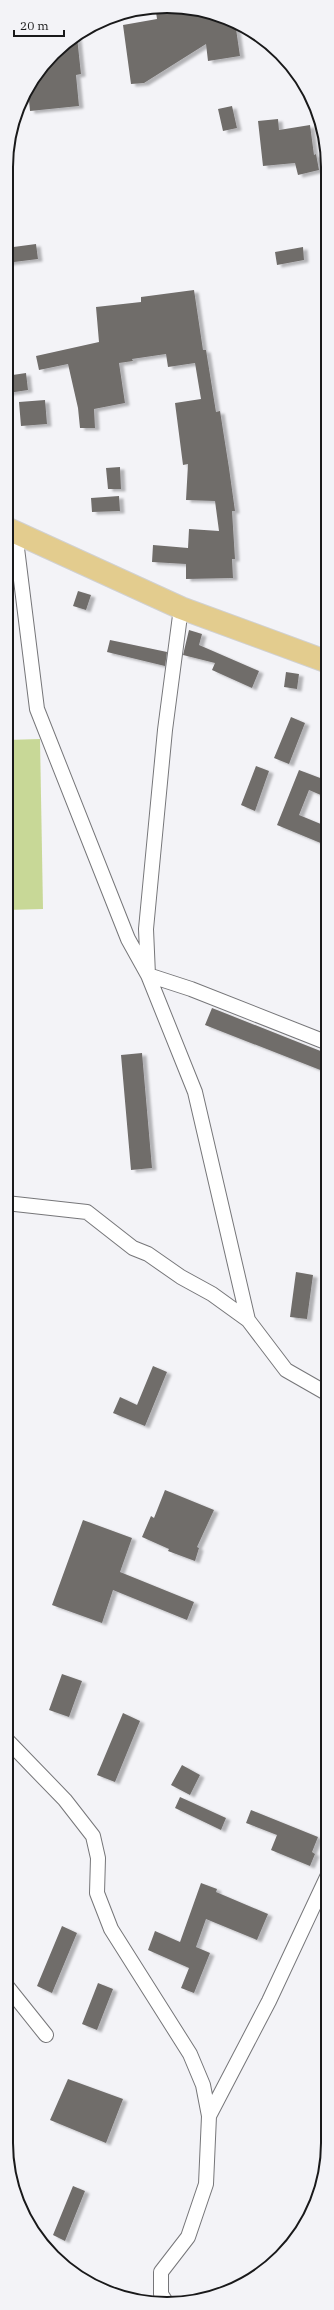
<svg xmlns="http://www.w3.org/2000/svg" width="334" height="2310" viewBox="0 0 334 2310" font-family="'IBM Plex Serif',serif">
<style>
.green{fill:#c8d897}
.building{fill:#706d6b;filter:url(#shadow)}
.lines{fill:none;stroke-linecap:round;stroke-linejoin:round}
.minor-casing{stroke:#767679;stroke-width:16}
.primary-casing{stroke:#d1d1d1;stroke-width:24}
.minor{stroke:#fff;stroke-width:14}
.primary{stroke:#e3cc8e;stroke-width:22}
.rim{fill:none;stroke:#19191a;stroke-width:2}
</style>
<defs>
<filter id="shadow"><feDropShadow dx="4.5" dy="2.5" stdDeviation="1" flood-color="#0004"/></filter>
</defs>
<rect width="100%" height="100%" fill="#f3f3f7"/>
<path class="green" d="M40,739l3,170 -37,1v-170z"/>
<path class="building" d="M184,8l51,14 5,34 -32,5 -2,-17 -62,39 -13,1 -8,-59 34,-6 -1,-7z
M77,37l4,37 -5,1 3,31 -49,5 -1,-11 -8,1 2,-5 38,-50z
M232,106l5,22 -14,3 -5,-22z
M278,119l1,11 31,-5 4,30 2,-1 3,16 -21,5 -3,-12 -32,3 -5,-45z
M36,244l2,15 -32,4v-15z
M303,247l1,13 -27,5 -2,-13z
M194,290l9,60h3l10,62 4,-1 9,57 6,43h-3l3,48h-3l1,19 -47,1v-15l-34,-2 1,-17 35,3 1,-19 30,2 -4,-30 -29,-1 2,-36 -5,1 -8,-62 26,-4 -6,-36 -27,4 -2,-13 -34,5 1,2 -14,2 6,40 -31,6 1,19h-15l-2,-20 -10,-44 -29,6 -3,-14 63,-14 -3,-35 45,-5v-5z
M26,373l2,17 -20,3 -2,-17z
M45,400l2,24 -26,2 -2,-24z
M120,467l1,22h-13l-2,-21z
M119,496l1,15 -28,1 -1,-14z
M78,591l13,4 -5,15 -13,-4z
M189,630l13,4 -3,11 60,26 -7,17 -40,-18 3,-7 -32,-8z
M110,640l57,12 -2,14 -58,-14z
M286,672l13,2 -2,15 -13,-2z
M291,717l14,6 -16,41 -15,-6z
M256,766l13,5 -14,40 -14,-6z
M299,770l29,11v17l-19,-8 -10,25 29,12 -5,17 -46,-19z
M212,1008l116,46v19l-123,-48z
M142,1053l10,115 -21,2 -10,-115z
M296,1272l17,3 -6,44 -17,-2z
M153,1366l14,6 -22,54 -32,-13 7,-16 17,8z
M165,1490l49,20 -17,37 2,1 -4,13 -27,-10 1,-2 -27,-12 9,-21 3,2z
M83,1520l49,18 -12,34 74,30 -7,18 -74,-30 -11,33 -50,-18z
M62,1674l20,7 -13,36 -20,-7z
M123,1713l17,8 -25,61 -18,-7z
M182,1765l18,10 -10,20 -19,-10z
M180,1797l46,21 -5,12 -46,-22z
M251,1810l67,27 -6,15 3,2 -5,12 -39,-16 6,-15 -31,-12z
M201,1883l16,6 -1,3 52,22 -11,26 -51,-21 -10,28 14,6 -16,40 -13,-5 8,-20 -41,-18 7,-19 25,11z
M62,1926l15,7 -25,60 -15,-7z
M98,1983l15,6 -16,41 -15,-6z
M68,2079l55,20 -17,44 -56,-23z
M73,2186l12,5 -20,50 -12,-6z"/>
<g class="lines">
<g class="minor-casing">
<path id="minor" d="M15,532l22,177 91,230 20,36 47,117 53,228
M181,608l-16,122 -19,199 2,46 43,14 137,54
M6,1203l81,9 46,36 15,6 33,23 31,17 36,26 38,50 42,24
M6,1739l59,61 28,36 5,22 -1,35 14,36 79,125 13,31 6,31
M6,1985l40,50
M166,2302l-5,-8v-22l27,-35 18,-53 3,-68 60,-115 59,-126"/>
</g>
<g class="primary-casing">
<path id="primary" d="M6,528l175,80 147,54"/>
</g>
<use href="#minor" class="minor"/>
<use href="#primary" class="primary"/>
</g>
<path d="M0 0H334V2310H0ZM167 13H167A154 154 0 0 1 321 167V2143A154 154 0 0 1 167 2297H167A154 154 0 0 1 13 2143V167A154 154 0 0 1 167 13Z" fill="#f3f3f7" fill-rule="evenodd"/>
<path class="rim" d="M167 13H167A154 154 0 0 1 321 167V2143A154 154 0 0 1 167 2297H167A154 154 0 0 1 13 2143V167A154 154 0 0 1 167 13Z"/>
<path d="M14 30v6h50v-6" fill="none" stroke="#19191a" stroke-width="2"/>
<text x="20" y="30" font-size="12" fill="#19191a" stroke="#f3f3f7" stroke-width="3" paint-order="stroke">20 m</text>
</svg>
